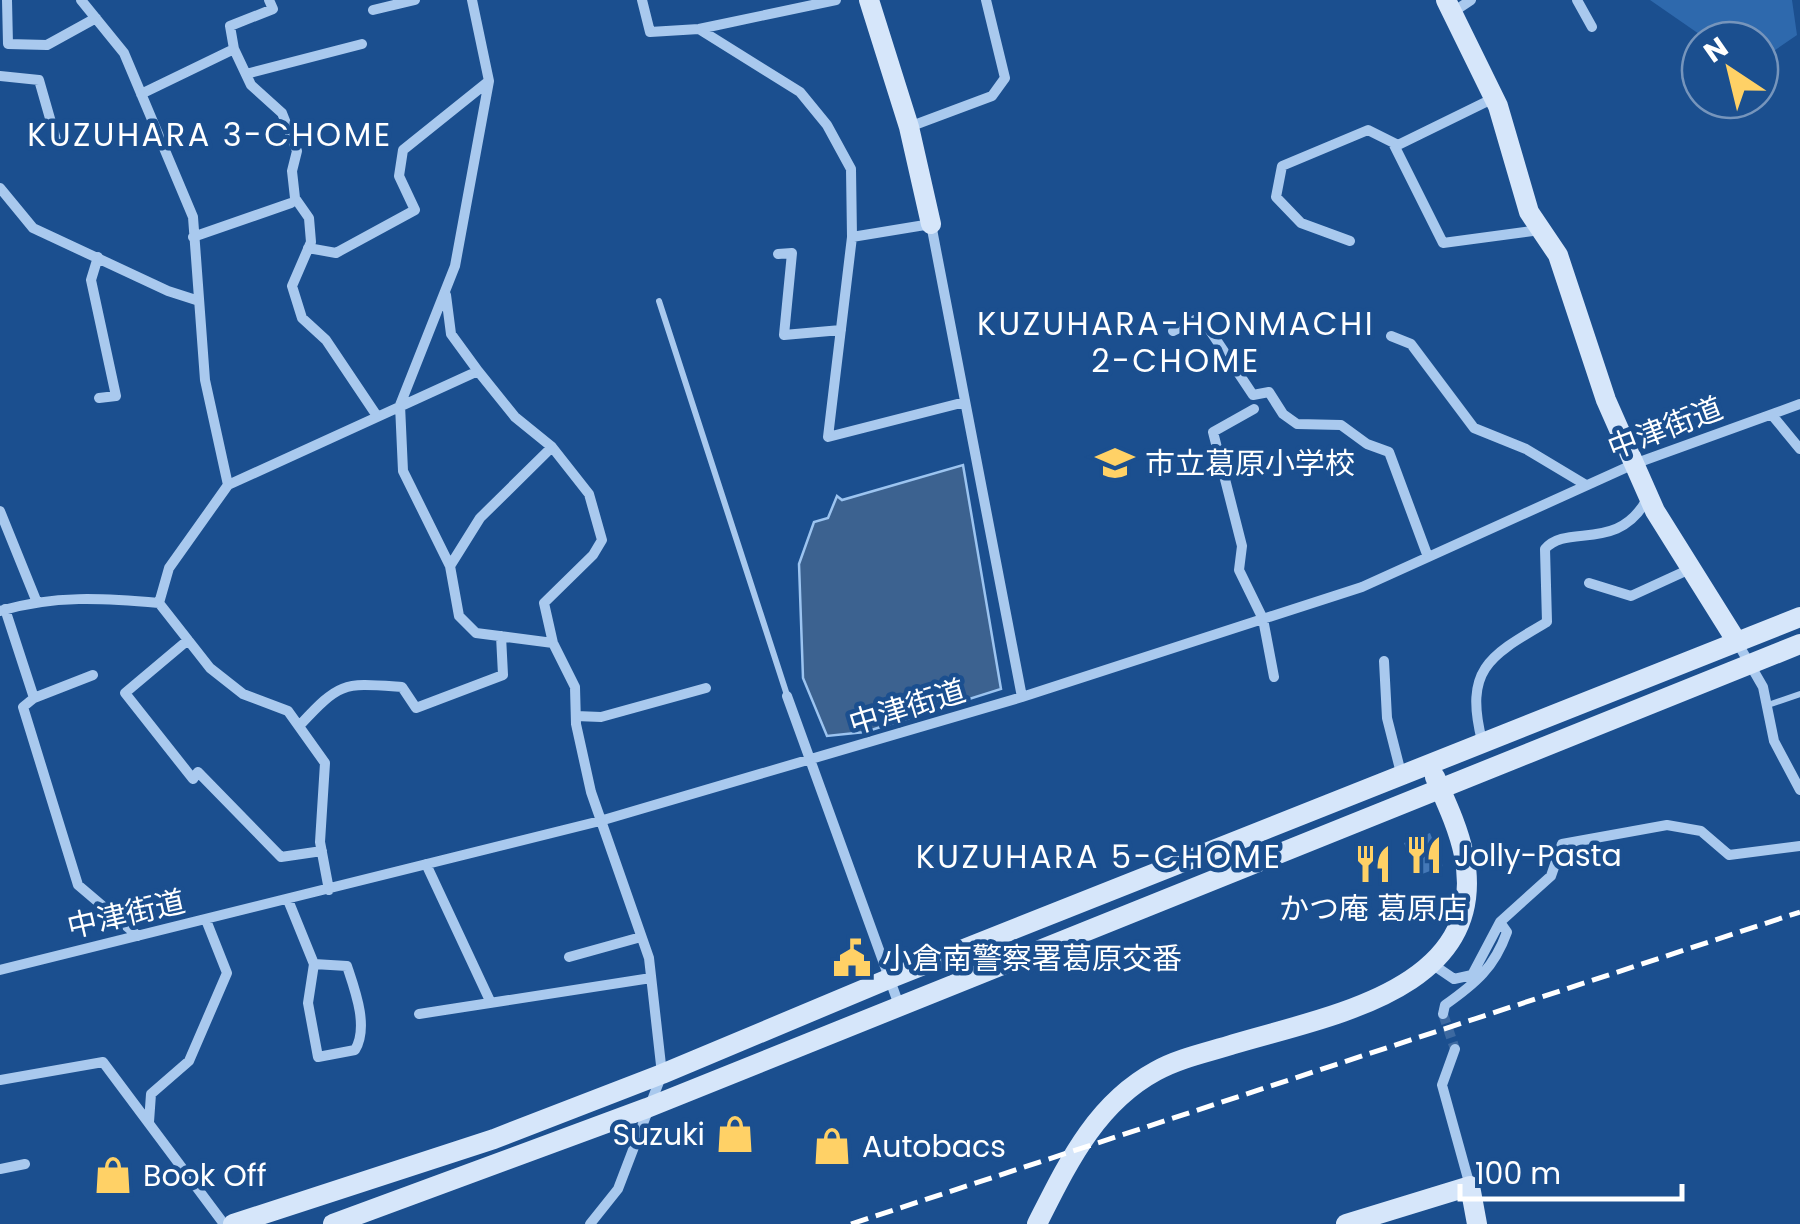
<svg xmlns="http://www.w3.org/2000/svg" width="1800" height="1224" viewBox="0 0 1800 1224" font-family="Poppins,'Noto Sans JP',sans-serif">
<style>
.green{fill:#2e69ad}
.water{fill:#3c6290;stroke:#9cc4f0;stroke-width:2.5}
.building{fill:#4478b7}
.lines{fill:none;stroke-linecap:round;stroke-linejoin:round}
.street-tunnel{stroke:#3d69a0;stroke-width:10;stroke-dasharray:10 5;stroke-linecap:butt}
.lane{stroke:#a9c9ee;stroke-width:6}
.street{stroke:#a9c9ee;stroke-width:10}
.secondary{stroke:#d6e6fa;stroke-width:20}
.rail{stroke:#fff;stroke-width:5;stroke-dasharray:18 8;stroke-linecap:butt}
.labels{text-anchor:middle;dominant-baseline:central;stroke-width:9;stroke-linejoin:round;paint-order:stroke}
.street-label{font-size:30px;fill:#fff;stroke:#1b4f8f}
.poi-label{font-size:30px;fill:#fff;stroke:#1b4f8f;text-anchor:start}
.neighbourhood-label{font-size:32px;letter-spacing:2.5px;fill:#fff;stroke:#1b4f8f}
</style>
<rect width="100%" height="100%" fill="#1b4f8f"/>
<path class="green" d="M1650,0h142l5,35 -32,22 -5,-2v-15l-58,-4z"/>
<path class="water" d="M963,465l38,224 -136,43 -38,4 -24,-58 -4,-114 15,-42 14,-4 9,-22 5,4z"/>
<path class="building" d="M1430,833l13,33 -26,10 -13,-33z"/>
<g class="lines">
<path class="street-tunnel" d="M1443,1014l12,35"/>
<path class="lane" d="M659,301l128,394
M1768,705l32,-11"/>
<path class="street" d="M7,0l1,44 39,1 49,-27
M81,0l43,53 69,164 12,163 23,105
M472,0l17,81 -34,185 -55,139 3,66 47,95 9,50 17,17 77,10 22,44 1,37 15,68 58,166 13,116 -44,115 -28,35
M642,0l8,32 49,-3 137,-29
M1577,0l15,27
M373,10l42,-10
M1453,12l18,-12
M699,29l101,63 27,33 24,44 1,68 -24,200 137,-35
M234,49l17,36 31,28 15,38 -5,20 3,27 14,20 2,24 -19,44 10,32 24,22 51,76
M246,74l116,-30
M0,76l39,4 18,63
M141,94l93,-45 -4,-23 43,-17 -4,-9
M909,127l83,-31 13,-18 -19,-78
M1393,143l50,100 97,-13
M0,188l33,40 135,63 28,9
M193,237l98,-34
M852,237l79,-13 91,473
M1350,241l-49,-18 -25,-26 6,-31 86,-36 30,15 96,-47
M308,248l28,5 79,-43 -16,-34 4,-26 86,-69
M778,254l14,-1 -8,82 57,-5
M98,257l-7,23 25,116 -17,2
M446,295l5,39 27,37
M1173,331l28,-14 52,78 16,-3 14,22 14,10 44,1 26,19 22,8 39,105
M1391,336l20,8 63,84 52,21 60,36
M1254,409l-41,23 29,114 -3,24 24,49 11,58
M1772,415l28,34
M552,447l37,47 13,46 -9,15 -49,48 9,40
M0,511l36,89
M1589,583l42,13 59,-27
M159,603l10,-35 59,-83 250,-114 37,46 37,30 -72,71 -30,48
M5,609l29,89 -11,9 55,178 60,51
M0,611c54,-16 103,-13 159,-8l51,65 33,26 45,17 37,52 -5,79 9,48
M188,640l-63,53 68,86 5,-7 83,85 41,-6
M1737,642l26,45 11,54 26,49
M1384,661l3,57 14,55
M787,696l112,309
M34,698l59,-23
M576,716l25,1 105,-29
M300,725c41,-44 43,-42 102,-38l14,21 87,-33 -2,-39
M1482,741c-18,-72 7,-85 65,-119l-2,-73c22,-26 73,4 102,-50
M426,864l65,139
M288,900l26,64 33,2c8,24 22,61 8,84l-37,7 -10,-54 6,-39
M569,957l72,-20
M1432,964l22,15 18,-4 28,-53 51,-46 11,-32 105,-19 34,6 28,24 71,-9
M0,970l600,-149 422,-124 340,-110 272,-123 166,-60
M419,1014l232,-36
M1443,1014l2,-9c31,-22 49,-37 62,-73l-7,-10
M1455,1049l-13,36 28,101
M0,1080l103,-18 121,162
M149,1122l2,-28 38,-33 38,-88 -21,-53
M0,1169l25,-5"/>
<path class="secondary" d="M869,0l40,127 22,97
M1446,0l52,106 31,106 29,43 48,145 49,111 82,131
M233,1224l261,-85 168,-65 229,-96 909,-361
M333,1224l314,-116 1153,-464
M1037,1224c30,-59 58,-120 119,-153 23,-13 53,-19 78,-27 93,-28 257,-54 230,-189 -6,-28 -18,-53 -29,-78
M1346,1224l124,-38 7,38"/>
<path class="rail" d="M851,1224l949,-312"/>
</g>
<defs>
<g id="school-bare" transform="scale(3)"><path d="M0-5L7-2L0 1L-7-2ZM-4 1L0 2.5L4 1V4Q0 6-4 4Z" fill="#ffd166" stroke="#1b4f8f" stroke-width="2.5" paint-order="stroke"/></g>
<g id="restaurant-bare" transform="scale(3)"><path d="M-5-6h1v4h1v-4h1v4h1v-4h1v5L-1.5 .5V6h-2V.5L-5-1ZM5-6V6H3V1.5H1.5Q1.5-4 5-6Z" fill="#ffd166" stroke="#1b4f8f" stroke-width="2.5" paint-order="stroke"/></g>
<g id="civic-bare" transform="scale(3)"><path d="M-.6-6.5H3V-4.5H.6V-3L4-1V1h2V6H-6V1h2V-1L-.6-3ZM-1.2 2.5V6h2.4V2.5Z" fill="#ffd166" stroke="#1b4f8f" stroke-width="2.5" paint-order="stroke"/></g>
<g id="shop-bare" transform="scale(3)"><path d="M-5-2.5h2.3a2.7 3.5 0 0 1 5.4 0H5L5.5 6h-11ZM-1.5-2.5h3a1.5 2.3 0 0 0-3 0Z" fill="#ffd166" stroke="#1b4f8f" stroke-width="2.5" paint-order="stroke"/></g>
</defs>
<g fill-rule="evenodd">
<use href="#school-bare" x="1115" y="463"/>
<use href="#restaurant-bare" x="1424" y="855"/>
<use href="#restaurant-bare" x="1373" y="864"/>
<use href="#civic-bare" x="852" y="958"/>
<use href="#shop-bare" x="735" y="1134"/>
<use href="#shop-bare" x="832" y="1146"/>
<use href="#shop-bare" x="113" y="1175"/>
</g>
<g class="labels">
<g class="street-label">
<text transform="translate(1665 428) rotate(-21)">中津街道</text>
<text transform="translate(907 707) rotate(-17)">中津街道</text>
<text transform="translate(126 914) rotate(-13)">中津街道</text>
</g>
<g class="poi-label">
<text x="1145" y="463">市立葛原小学校</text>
<text x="1454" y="855">Jolly-Pasta</text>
<text x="1373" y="908" text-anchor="middle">かつ庵 葛原店</text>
<text x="882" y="958">小倉南警察署葛原交番</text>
<text x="705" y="1134" text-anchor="end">Suzuki</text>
<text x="862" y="1146">Autobacs</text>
<text x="143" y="1175">Book Off</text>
</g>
<g class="neighbourhood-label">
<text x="210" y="134">KUZUHARA 3-CHOME</text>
<text x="1176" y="323">KUZUHARA-HONMACHI<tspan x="1176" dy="37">2-CHOME</tspan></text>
<text x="1099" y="856">KUZUHARA 5-CHOME</text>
</g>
</g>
<g transform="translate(1730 70) rotate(325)"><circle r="48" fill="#1b4f8f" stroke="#7695bc" stroke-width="2.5"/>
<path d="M0-8L18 38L0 25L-18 38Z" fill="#ffd166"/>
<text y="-15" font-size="28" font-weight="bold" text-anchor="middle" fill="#ffffff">N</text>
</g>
<path d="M1460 1184v15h222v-15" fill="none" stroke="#ffffff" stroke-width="5"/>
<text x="1475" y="1184" font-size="30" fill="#ffffff" stroke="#1b4f8f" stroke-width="8" paint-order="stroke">100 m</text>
</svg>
